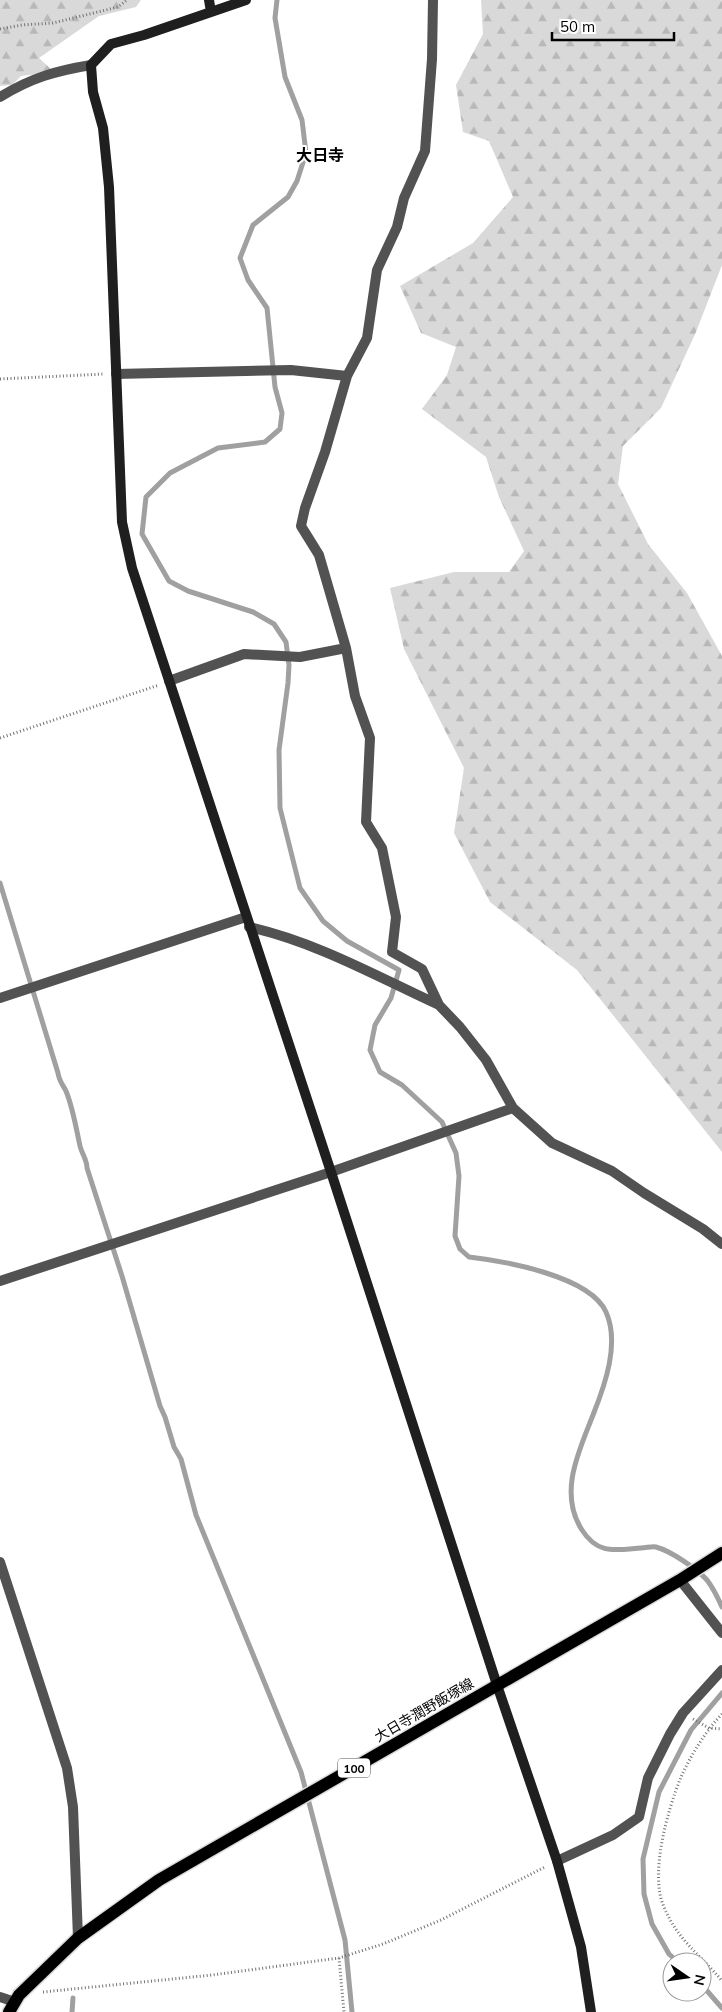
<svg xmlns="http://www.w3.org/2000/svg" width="722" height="2012" viewBox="0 0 722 2012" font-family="Mulish,'Noto Sans JP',sans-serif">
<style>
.forest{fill:url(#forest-firs)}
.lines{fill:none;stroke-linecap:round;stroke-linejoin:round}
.stream{stroke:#a0a0a0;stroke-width:5}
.primary-casing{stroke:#dbdbdb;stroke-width:15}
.path{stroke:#747474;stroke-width:3;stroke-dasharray:1 2.5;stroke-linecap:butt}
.street{stroke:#525252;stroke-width:10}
.secondary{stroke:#1f1f1f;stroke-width:10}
.primary{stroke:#000;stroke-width:12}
.labels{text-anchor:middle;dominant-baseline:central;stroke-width:4;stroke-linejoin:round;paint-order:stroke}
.shield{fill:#fff;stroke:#4c4c4c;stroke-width:1}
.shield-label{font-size:12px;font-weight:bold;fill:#000}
.street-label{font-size:14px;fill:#000;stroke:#fff}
.quarter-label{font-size:16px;font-weight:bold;fill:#000;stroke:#fff}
</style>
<defs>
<pattern id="forest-firs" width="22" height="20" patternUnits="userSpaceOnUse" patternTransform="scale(1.25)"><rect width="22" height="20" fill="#d9d9d9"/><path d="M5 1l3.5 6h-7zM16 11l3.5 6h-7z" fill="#b8b8b8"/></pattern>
</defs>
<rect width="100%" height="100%" fill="#fff"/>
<path class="forest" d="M0,0h141l-5,7 -37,9 -60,42 15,14 -33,4 -9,9 -12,1z
M481,0h241v265l-26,67 -35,76 -38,38 -5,38 30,60 39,49 35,63v496l-145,-182 -87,-68 -36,-69 10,-65 -60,-119 -14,-61 64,-16h55l15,-21 -25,-54 -13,-40 -64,-48 25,-34 9,-28 -35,-14 -21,-47 73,-43 40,-46 -24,-56 -26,-9 -7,-47 27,-51z"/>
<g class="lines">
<path class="stream" d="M277,0l-2,18 10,59 17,43 4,33 -9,28 -9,16 -35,28 -13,33 8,22 19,28 8,79 7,26 -2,16 -15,13 -47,6 -48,25 -24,24 -4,37 27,47 19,10 65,21 21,12 12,18 3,23 -1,18 -9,67 1,58 20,80 23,33 24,20 52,29 -8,28 -16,27 -5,25 10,22 22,13 40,37 14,31 3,23 -4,60 5,13 9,8c35,4 121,19 137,55 14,31 -1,73 -13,103 -14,36 -35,78 -11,115 16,25 33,20 59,18 5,0 11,-2 15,-1 15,4 41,22 51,33 6,8 11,18 15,27
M0,883l58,190c1,8 5,12 8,18 7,17 10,37 14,55 2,8 7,14 7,22l35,108 38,130 5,11 9,30 7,12 15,56 105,257 44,168 7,72
M678,1962l-9,-8 -17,-30 -8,-30 -1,-35 16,-67 32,-62 31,-37
M702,1985l20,23
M72,2012l1,-14"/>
<g class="primary-casing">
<path id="primary" d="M9,2012l10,-17 59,-57 81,-58 521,-300 42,-27"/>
</g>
<path class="path" d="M0,29l22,-4 31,-2 65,-16 9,-7
M0,379l104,-5
M0,738l159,-53
M722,1714c-17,18 -31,41 -41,63 -13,32 -32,97 -17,130 14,34 36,47 58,74
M693,1719l16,9 13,1
M339,1958l5,54
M43,1992l169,-17 127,-17 44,-14 58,-24 104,-53"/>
<path class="street" d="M433,0l-1,59 -7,92 -21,47 -7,29 -20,43 -10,68 -20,38 -22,76 -20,56 -4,18 18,29 27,93 9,48 15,42 -4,84 16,26 14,69 -4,35 30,17 17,36 21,22 26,33 27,48 39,35 60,28 32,22 59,36 19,15
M0,97c31,-19 55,-26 91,-32
M116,374l175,-4 56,6
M169,681l75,-27 56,3 46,-9
M249,927c67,15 129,50 190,78
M0,998l246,-81
M0,1281l331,-109 182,-64
M0,1562l67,206 6,39 5,131
M680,1580l42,53
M557,1861l56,-26 26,-18 9,-39 22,-44 13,-21 39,-43
M0,1997l15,5"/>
<path class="secondary" d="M209,0l2,12
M246,0l-102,35 -33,9 -20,21 2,27 10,36 6,59 13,335 10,46 199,604 166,513 60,176 24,86 10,65"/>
<use href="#primary" class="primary"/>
</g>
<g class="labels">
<rect class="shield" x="338" y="1758.5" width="32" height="19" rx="4"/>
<g class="shield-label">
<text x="354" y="1768">100</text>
</g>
<g class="street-label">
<text transform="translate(424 1710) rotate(-30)">大日寺潤野飯塚線</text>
</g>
<g class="quarter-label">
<text x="320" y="155">大日寺</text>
</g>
</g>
<g transform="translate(687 1977) rotate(103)"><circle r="24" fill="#ffffff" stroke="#999999"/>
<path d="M0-4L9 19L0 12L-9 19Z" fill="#000000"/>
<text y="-8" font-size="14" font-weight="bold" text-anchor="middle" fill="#000000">N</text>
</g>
<path d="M552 32v8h122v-8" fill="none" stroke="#000000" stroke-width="2.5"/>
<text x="560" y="32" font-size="15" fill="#000000" stroke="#ffffff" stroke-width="4" paint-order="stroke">50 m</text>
</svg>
